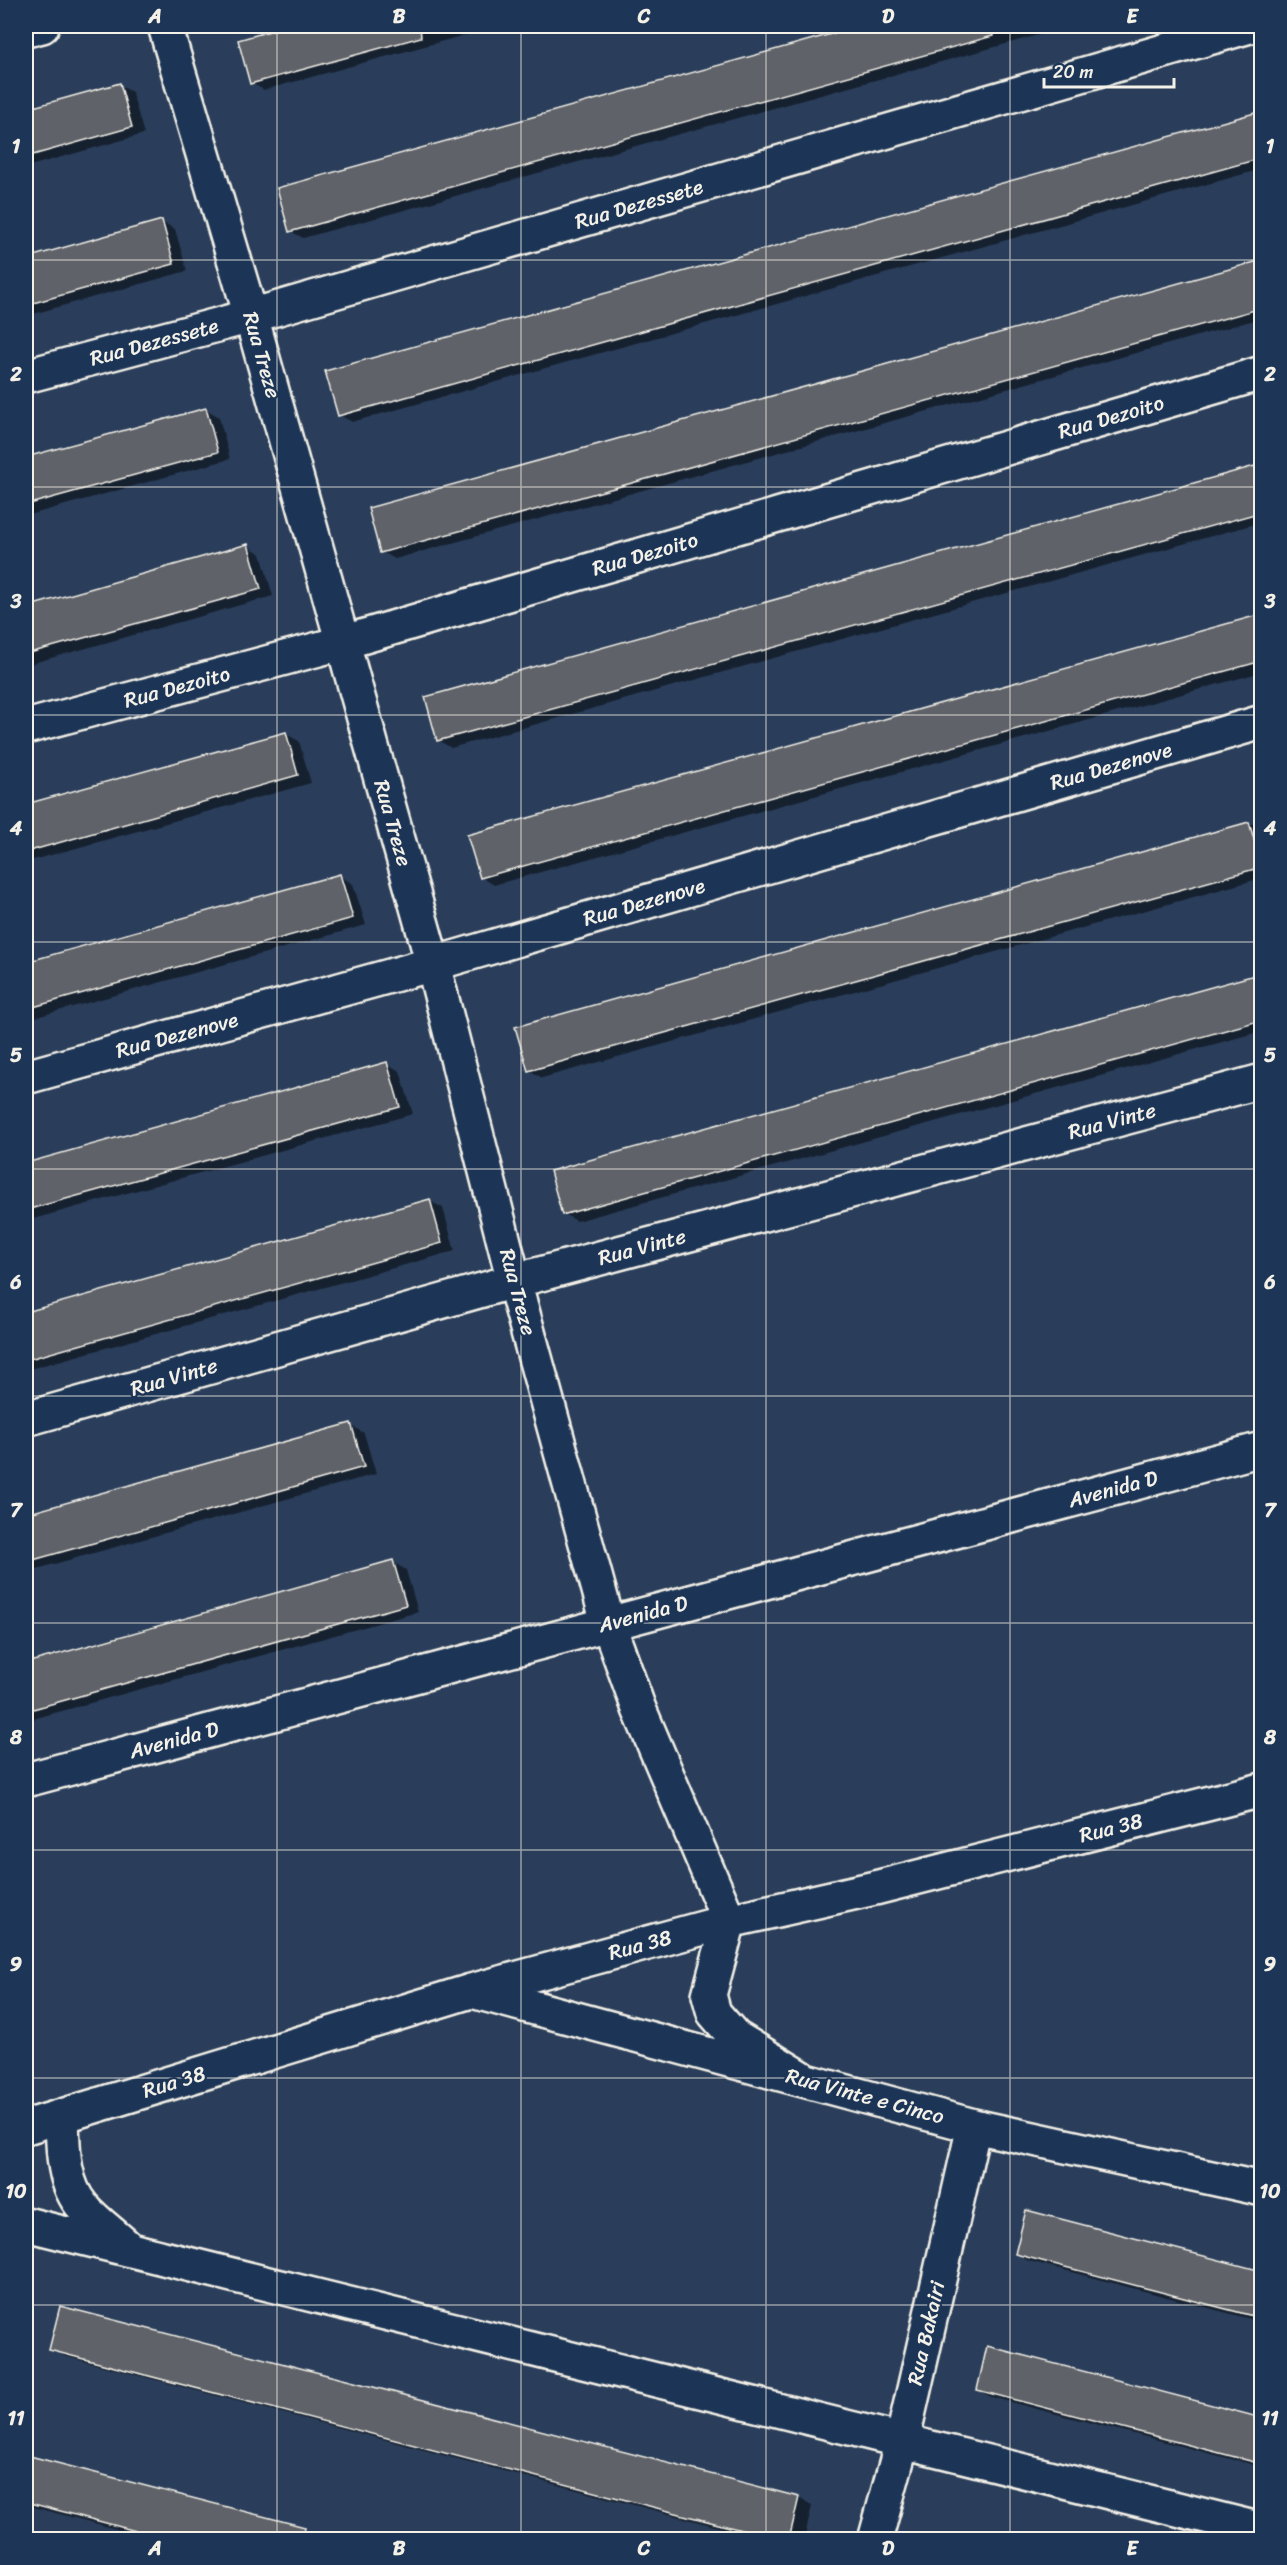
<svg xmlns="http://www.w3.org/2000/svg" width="1287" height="2565" viewBox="0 0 1287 2565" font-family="Sriracha,sans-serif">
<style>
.shadow{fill:#0007}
.building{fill:#5e6269;stroke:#f4f1e8;stroke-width:1.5}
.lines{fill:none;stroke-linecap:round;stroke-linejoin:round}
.minor-casing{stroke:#f4f1e8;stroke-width:38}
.minor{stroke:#1d3557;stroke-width:33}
.grid{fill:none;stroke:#f4f1e8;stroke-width:1.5;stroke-opacity:0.55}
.labels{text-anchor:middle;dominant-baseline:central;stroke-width:4.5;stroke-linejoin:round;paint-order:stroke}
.street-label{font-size:21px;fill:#f4f1e8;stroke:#1d3557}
.neatline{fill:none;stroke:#f4f1e8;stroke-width:2}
.grid-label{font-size:20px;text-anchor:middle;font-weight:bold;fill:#f4f1e8}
</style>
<rect width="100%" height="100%" fill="#2a3e5b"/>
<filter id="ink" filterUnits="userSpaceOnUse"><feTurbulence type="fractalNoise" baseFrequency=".0167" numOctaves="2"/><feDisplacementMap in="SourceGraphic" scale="12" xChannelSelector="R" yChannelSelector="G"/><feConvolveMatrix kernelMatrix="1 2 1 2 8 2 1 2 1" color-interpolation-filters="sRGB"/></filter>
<g filter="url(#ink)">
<path class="shadow" d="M294,26h204l-234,64 -13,-7 -11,-42z
M866,26h205l-768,212 -13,-7 -11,-42z
M119,85l13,7 12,42 -118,33v-56z
M1262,112v57l-910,253 -13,-7z
M162,222l13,7 12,42 -161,45v-56z
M1262,261v57l-867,241 -13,-7z
M206,409l13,8 11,42 -204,57v-57z
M1262,466v56l-811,226 -13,-8z
M248,546l13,8 12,42 -247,69v-57z
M1262,615v57l-768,213 -13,-8z
M286,734l13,7 12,42 -285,79v-56z
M1262,821v57l-720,200 -13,-8 -12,-42z
M340,876l13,8 13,41 -340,95v-57z
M1262,974v57l-685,190 -14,-7z
M387,1064l13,7 13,43 -387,107v-57z
M430,1201l13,7 12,43 -429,119v-57z
M350,1425l14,8 12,41 -350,98v-57z
M393,1562l13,8 12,42 -392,109v-57z
M1016,2254l246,19v49l-233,-61z
M61,2308l738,190 13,8 -8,34h-36l-704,-184 -13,-7z
M978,2390l284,29v48l-271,-70z
M26,2457l318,83h-186l-132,-35z"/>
<path class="building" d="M288,26h132l1,11 -171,47 -12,-44z
M860,26h132l1,10 -704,196 -12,-44z
M120,83l12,44 -106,30v-48z
M1262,111v47l-924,258 -13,-45z
M162,220l12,44 -148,41v-47z
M1262,260v48l-882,245 -12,-45z
M206,408l12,44 -192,53v-48z
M1262,464v48l-825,229 -12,-44z
M248,544l13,45 -235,65v-47z
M1262,614v47l-782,217 -13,-43z
M286,732l12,43 -272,77v-48z
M1249,822l13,45 -734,204 -13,-44z
M340,874l13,44 -327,91v-47z
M1262,973v47l-700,195 -12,-44z
M387,1062l13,45 -374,103v-47z
M430,1199l12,44 -416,117v-48z
M351,1423l13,44 -338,95v-48z
M393,1560l13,45 -380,106v-48z
M1026,2210l236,61v12l-9,33 -238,-62z
M60,2306l739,191 -10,43h-9l-54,-14 -677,-176z
M987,2346l275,72v46l-285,-74z
M26,2455l279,72 -2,13h-133l-144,-38z"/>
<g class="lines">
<g class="minor-casing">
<path id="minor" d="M165,26l86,290 182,648 81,317 94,342 31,86 90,212 -20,74 5,18 21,24 67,41
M26,30l16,-4
M26,376l225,-60 999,-290
M26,727l315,-84 921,-270
M26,1077l407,-113 829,-242
M26,1419l488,-138 748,-200
M26,1780l1236,-331
M472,1991l502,135 288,63
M62,2116c1,31 0,67 21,91 12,14 29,26 43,39
M26,2127l445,-136 258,-70 146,-33 387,-98
M26,2224l1236,306
M875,2540l27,-98 72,-316"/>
</g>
<use href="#minor" class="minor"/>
</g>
</g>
<path class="grid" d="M277,26v2514M521,26v2514M766,26v2514M1010,26v2514M26,260h1236M26,487h1236M26,715h1236M26,942h1236M26,1169h1236M26,1396h1236M26,1623h1236M26,1850h1236M26,2078h1236M26,2305h1236"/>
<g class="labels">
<g class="street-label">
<text transform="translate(639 204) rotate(-16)">Rua Dezessete</text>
<text transform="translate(154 342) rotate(-15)">Rua Dezessete</text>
<text transform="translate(262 355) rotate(74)">Rua Treze</text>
<text transform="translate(1111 417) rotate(-16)">Rua Dezoito</text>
<text transform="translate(645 554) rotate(-16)">Rua Dezoito</text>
<text transform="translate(177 687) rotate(-15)">Rua Dezoito</text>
<text transform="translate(1111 766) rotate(-16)">Rua Dezenove</text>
<text transform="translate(393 823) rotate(74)">Rua Treze</text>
<text transform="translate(644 902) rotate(-16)">Rua Dezenove</text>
<text transform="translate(177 1035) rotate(-15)">Rua Dezenove</text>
<text transform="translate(1112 1121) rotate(-15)">Rua Vinte</text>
<text transform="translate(642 1247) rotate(-15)">Rua Vinte</text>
<text transform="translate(518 1292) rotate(75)">Rua Treze</text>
<text transform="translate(174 1377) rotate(-16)">Rua Vinte</text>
<text transform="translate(1113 1489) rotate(-15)">Avenida D</text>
<text transform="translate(643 1614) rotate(-15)">Avenida D</text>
<text transform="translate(174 1740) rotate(-15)">Avenida D</text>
<text transform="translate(1111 1828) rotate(-14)">Rua 38</text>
<text transform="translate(640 1945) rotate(-15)">Rua 38</text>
<text transform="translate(174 2082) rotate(-17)">Rua 38</text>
<text transform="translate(865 2096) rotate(15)">Rua Vinte e Cinco</text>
<text transform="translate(926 2333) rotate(-77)">Rua Bakairi</text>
</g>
</g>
<rect width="1287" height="2565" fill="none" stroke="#1d3557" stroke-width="66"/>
<path d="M1044 78v9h130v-9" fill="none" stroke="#f4f1e8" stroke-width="3"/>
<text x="1053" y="78" font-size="18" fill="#f4f1e8" stroke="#1d3557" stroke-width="4.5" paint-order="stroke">20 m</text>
<rect x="33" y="33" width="1221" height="2499" class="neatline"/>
<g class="grid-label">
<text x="155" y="23">A</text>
<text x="399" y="23">B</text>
<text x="644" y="23">C</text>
<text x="888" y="23">D</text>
<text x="1132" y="23">E</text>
<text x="16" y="153">1</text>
<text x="1270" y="153">1</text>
<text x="16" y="381">2</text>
<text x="1270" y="381">2</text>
<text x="16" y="608">3</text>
<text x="1270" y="608">3</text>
<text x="16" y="835">4</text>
<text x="1270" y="835">4</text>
<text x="16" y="1062">5</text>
<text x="1270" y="1062">5</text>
<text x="16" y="1289">6</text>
<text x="1270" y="1289">6</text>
<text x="16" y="1517">7</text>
<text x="1270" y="1517">7</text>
<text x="16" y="1744">8</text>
<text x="1270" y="1744">8</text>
<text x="16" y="1971">9</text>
<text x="1270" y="1971">9</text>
<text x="16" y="2198">10</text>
<text x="1270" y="2198">10</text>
<text x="16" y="2425">11</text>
<text x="1270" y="2425">11</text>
<text x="155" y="2555">A</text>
<text x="399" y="2555">B</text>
<text x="644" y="2555">C</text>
<text x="888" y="2555">D</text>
<text x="1132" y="2555">E</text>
</g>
</svg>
